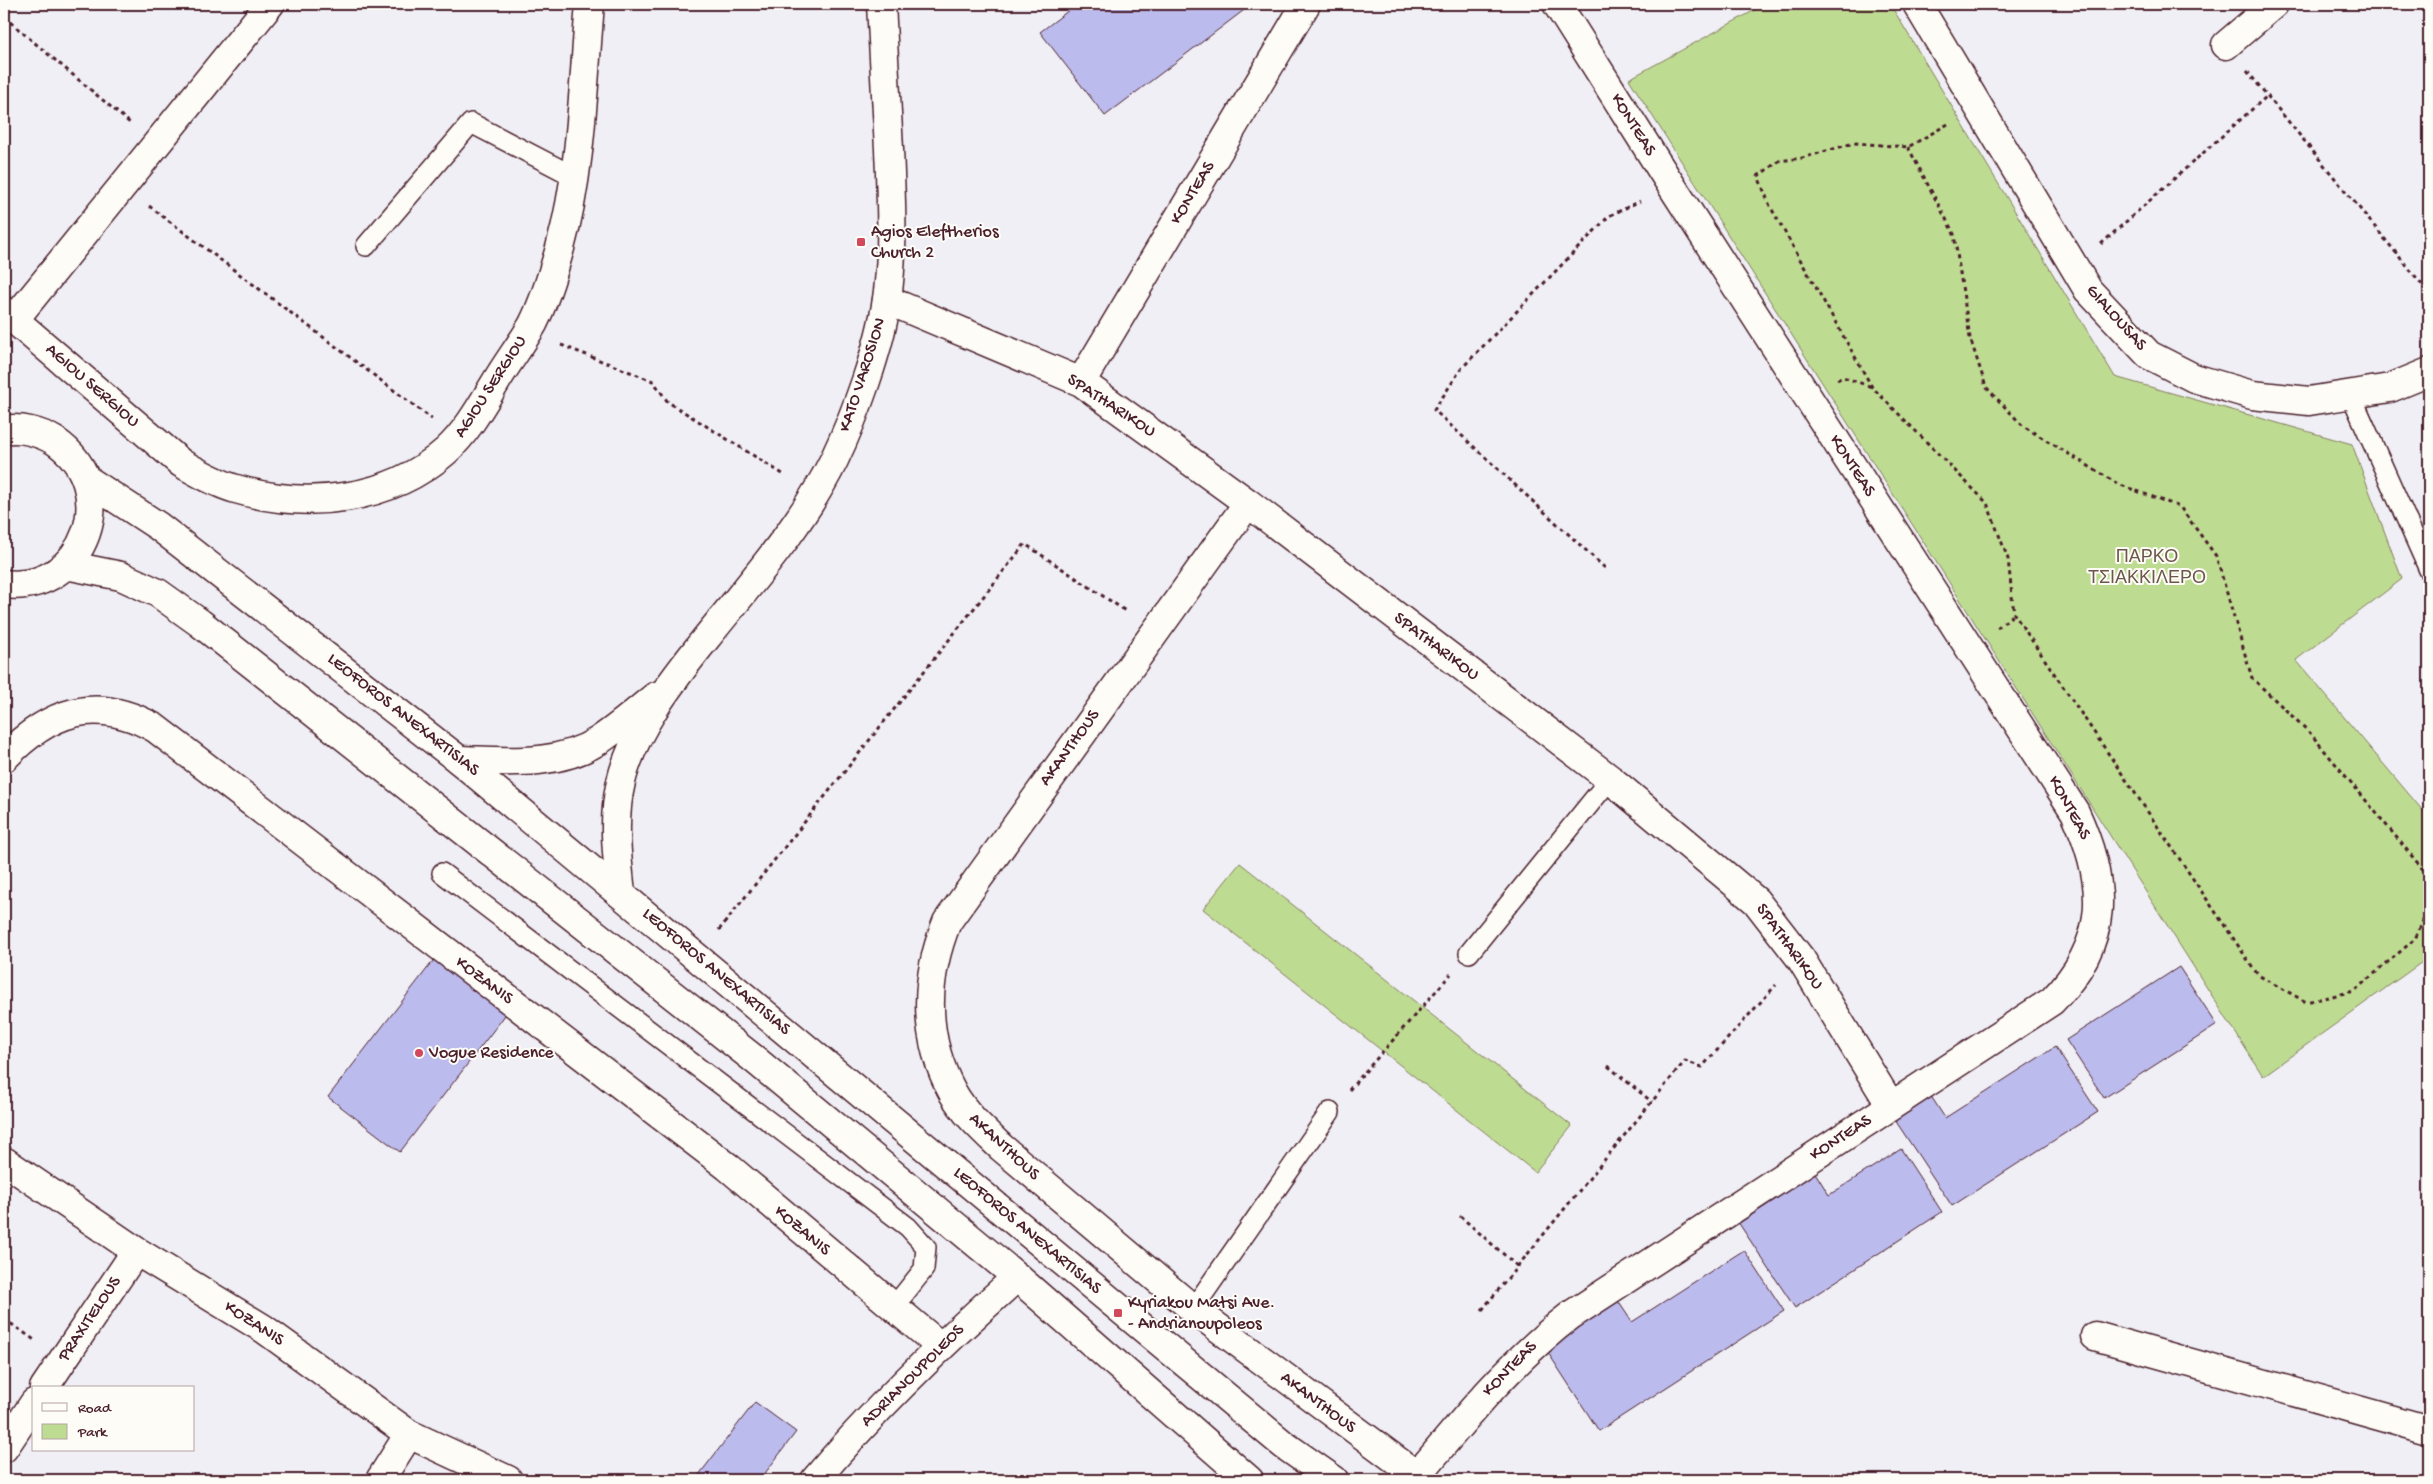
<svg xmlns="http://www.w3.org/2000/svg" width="2433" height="1484" viewBox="0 0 2433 1484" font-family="'Gochi Hand',sans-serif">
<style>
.green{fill:#bedb92;stroke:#847d5e}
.building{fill:#bcbbed;stroke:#4a1f2b}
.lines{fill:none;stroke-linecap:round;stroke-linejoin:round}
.service-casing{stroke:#4a1f2b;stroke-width:22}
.minor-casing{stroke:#4a1f2b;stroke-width:31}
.tertiary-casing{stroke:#4a1f2b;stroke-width:31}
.secondary-casing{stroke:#4a1f2b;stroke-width:31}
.path{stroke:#4a1f2b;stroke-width:3;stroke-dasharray:4 4;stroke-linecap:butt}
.service{stroke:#fdfcf7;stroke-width:19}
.minor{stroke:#fdfcf7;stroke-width:28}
.tertiary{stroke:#fdfcf7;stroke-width:28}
.secondary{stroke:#fdfcf7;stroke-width:28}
.poi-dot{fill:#d1495b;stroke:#fdfcf7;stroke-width:2}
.labels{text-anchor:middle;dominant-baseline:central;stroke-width:4;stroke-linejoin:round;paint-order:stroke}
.street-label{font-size:18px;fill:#4a1f2b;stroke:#fdfcf7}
.poi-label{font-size:18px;fill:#4a1f2b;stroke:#fdfcf7;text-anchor:start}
.park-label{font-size:18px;fill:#6d574a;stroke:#fdfcf7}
</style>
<rect width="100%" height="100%" fill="#f0eff5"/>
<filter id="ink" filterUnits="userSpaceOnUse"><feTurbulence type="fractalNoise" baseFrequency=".02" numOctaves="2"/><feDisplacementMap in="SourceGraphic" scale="10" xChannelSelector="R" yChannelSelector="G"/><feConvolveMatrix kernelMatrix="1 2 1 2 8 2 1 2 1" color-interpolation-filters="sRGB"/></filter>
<g filter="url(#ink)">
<path class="green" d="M1766,4h124l225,373 237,67 50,135 -106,81 133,158v139l-166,119 -634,-997z
M1240,863l332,263 -37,46 -332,-263z"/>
<path class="building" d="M1077,4h175l-147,112 -65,-84z
M437,956l72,54 -109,142 -72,-55z
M2179,967l38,58 -113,73 -38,-58z
M2055,1047l43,65 -146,94 -61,-92 36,-24 18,28z
M1901,1149l41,63 -147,96 -63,-95 77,-50 20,32z
M1744,1250l40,61 -185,120 -56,-86 73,-47 16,24z
M755,1402l41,30 -36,48h-65z"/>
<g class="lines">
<g class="service-casing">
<path id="service" d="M366,246l105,-123 104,54
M2351,395l78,175
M442,873l466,354 18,20 -2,22 -31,39
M1469,953l141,-174
M1193,1309l137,-197"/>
</g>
<g class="minor-casing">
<path id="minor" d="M1917,4l171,286 61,65 45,23 58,17 57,6 81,-13 39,-16
M2226,45l48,-41
M887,300l194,82 167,121 362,276 146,122 45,58 90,147
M4,311l177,152c18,10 35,20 55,26 71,21 154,12 210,-38 24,-22 39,-52 56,-79 10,-16 22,-32 31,-48 12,-24 20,-51 27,-76 22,-79 23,-163 30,-244
M14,320l256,-316
M1081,382l225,-378
M1248,503l-301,419c-23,57 -24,116 6,171 12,21 31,38 49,55l191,161 230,171
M4,758c44,-46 91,-64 151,-30l573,439 212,179
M4,1161l132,90 128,78 145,105 99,46
M2095,1336l334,94
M44,1388l92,-137
M4,1448l30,-45
M1416,1477c48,-58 95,-116 155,-162l481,-314c58,-59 56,-117 23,-189l-409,-635 -109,-173
M380,1480l29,-46
M815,1480c62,-74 130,-139 202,-203"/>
</g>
<g class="tertiary-casing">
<path id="tertiary" d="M459,760c46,1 98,7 139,-19 20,-13 39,-30 58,-45
M621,893c-4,-37 -9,-74 0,-111 12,-52 53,-104 86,-145 45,-56 95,-112 127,-177 21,-44 46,-112 53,-161 7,-49 4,-101 2,-150 -3,-48 -5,-97 -8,-145"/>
</g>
<g class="secondary-casing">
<path id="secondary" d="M4,430c17,-3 36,2 51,11 68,46 31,153 -51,143
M86,479l72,47 301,234 825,685 50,35
M66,565l55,11 37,17 42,30 554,436 263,218 232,203"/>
</g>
<path class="path" d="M4,9l5,-5
M4,17l126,106
M2247,71l182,222
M1948,124l-40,23 -54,-4 -52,15 -23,3 -21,15 12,30 102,181 115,116 21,56 6,55 244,361 48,27 48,-11 61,-52 14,-32
M1908,147l46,87 16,104 16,49 37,39 95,58 62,23 36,49 36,122 58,55 116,140 -2,43
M149,206l283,213
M2101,244l166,-148
M561,345l92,36 15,21 118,74
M1837,380l6,-3 29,10
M1605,568l-171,-158 27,-41 148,-153 31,-15
M1997,628l17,-14
M719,930l306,-386 102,68
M1608,1066l44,36
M1349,1090l102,-116
M1460,1216l57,50
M1482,1310l203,-249 17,6 74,-82
M4,1319l32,22"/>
<use href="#service" class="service"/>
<use href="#minor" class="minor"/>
<use href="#tertiary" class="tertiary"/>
<use href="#secondary" class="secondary"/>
</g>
</g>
<g class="poi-dot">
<rect x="856" y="237" width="10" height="10" rx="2.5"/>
<circle cx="419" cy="1053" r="5"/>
<rect x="1113" y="1308" width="10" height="10" rx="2.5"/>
</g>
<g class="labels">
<g class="street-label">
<text transform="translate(1633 125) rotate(58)">KONTEAS</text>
<text transform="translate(1193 193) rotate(-59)">KONTEAS</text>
<text transform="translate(2116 318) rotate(48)">GIALOUSAS</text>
<text transform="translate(863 375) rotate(-72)">KATO VAROSION</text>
<text transform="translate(92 386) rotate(41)">AGIOU SERGIOU</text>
<text transform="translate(491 387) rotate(-57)">AGIOU SERGIOU</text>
<text transform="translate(1111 406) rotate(33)">SPATHARIKOU</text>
<text transform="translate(1852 466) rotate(57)">KONTEAS</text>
<text transform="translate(1436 647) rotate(37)">SPATHARIKOU</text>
<text transform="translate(403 715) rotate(38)">LEOFOROS ANEXARTISIAS</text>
<text transform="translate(1070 748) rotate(-54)">AKANTHOUS</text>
<text transform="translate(2069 808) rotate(61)">KONTEAS</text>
<text transform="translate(1789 947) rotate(54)">SPATHARIKOU</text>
<text transform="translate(716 972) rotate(40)">LEOFOROS ANEXARTISIAS</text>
<text transform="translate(484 981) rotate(37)">KOZANIS</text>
<text transform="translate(1841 1138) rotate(-33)">KONTEAS</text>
<text transform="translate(1004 1147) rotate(43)">AKANTHOUS</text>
<text transform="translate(802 1231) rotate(40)">KOZANIS</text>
<text transform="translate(1027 1231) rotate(40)">LEOFOROS ANEXARTISIAS</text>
<text transform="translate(90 1319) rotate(-56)">PRAXITELOUS</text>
<text transform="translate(254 1324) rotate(33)">KOZANIS</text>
<text transform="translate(1510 1369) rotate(-46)">KONTEAS</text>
<text transform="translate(913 1376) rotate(-45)">ADRIANOUPOLEOS</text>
<text transform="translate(1318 1403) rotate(37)">AKANTHOUS</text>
</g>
<g class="poi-label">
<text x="871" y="232">Agios Eleftherios<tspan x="871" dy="21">Church 2</tspan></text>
<text x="429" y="1053">Vogue Residence</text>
<text x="1128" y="1303">Kyriakou Matsi Ave.<tspan x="1128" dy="21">- Andrianoupoleos</tspan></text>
</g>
<g class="park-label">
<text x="2147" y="558">ΠΑΡΚΟ<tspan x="2147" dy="21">ΤΣΙΑΚΚΙΛΕΡΟ</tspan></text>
</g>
</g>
<rect width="2433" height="1484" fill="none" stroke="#fdfcf7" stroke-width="20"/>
<rect x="10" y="10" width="2413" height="1464" fill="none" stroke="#4a1f2b" stroke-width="2" filter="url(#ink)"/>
<rect x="32" y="1386" width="162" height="65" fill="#fdfcf7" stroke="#b5a4a5"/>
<rect x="42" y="1403" width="25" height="8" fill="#fdfcf7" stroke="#b5a4a5"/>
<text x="78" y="1412" font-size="15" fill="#4a1f2b">Road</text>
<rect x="42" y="1424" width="25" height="15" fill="#bedb92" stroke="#b5a4a5"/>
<text x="78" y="1436" font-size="15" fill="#4a1f2b">Park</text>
</svg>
